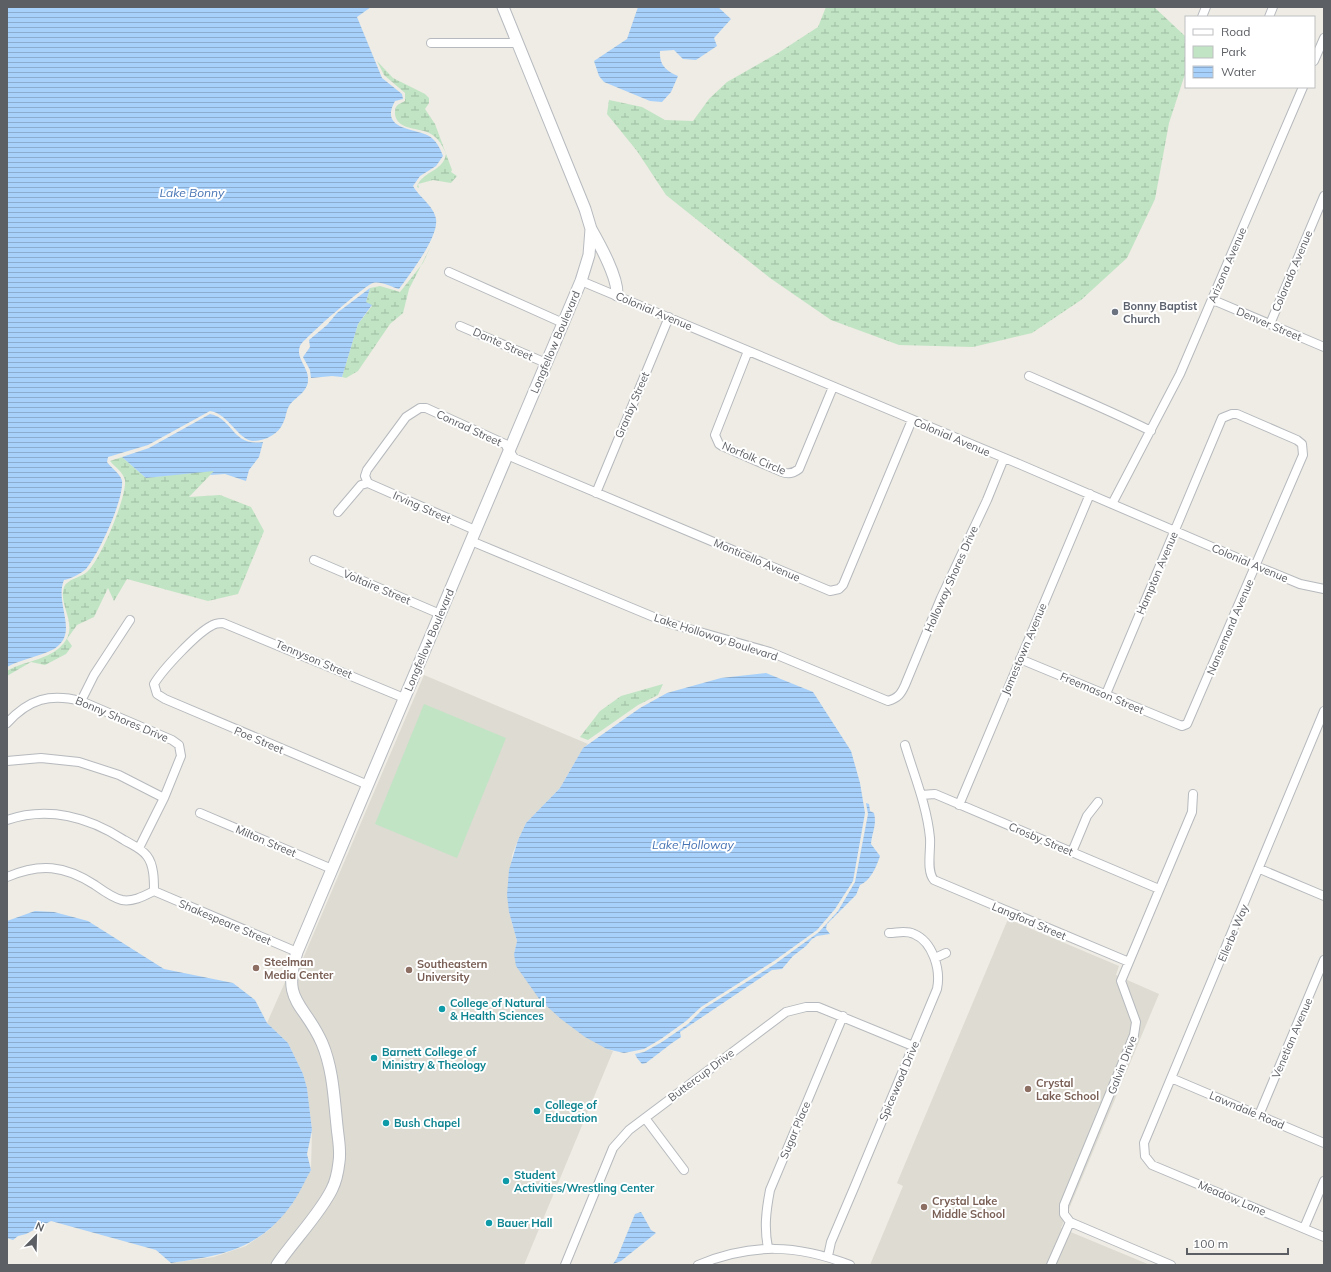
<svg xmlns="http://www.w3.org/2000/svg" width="1331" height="1272" viewBox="0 0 1331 1272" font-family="Mulish,sans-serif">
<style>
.education{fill:#dddbd2}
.green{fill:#c1e4c4}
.wetland{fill:url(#wetland-marsh)}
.water{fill:url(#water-rules)}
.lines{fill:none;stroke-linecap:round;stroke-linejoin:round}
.street-casing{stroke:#b6b9bd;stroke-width:10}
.secondary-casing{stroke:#b7babf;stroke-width:13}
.street{stroke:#fff;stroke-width:8}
.secondary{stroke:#fff;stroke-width:11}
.worship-dot{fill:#6b7280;stroke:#fff;stroke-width:1.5}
.education-dot{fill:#8d6e63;stroke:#fff;stroke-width:1.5}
.culture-dot{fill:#0f9aa8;stroke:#fff;stroke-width:1.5}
.labels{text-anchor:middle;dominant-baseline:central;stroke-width:4;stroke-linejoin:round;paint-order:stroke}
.street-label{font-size:11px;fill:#5c5f64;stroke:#fff}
.worship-label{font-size:11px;font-weight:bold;fill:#5b616d;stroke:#fff;text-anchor:start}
.education-label{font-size:11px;font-weight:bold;fill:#785e54;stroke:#fff;text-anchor:start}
.culture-label{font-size:11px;font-weight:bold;fill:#0d838f;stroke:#fff;text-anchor:start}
.water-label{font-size:12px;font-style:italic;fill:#4774b4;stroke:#fff}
</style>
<defs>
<pattern id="wetland-marsh" width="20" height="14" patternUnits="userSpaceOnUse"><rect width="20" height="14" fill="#c1e4c4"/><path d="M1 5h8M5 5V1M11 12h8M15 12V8" fill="none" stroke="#a0bca3"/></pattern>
<pattern id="water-rules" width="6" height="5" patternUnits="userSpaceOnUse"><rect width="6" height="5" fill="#a7d0fa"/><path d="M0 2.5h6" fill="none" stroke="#8bacce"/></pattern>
</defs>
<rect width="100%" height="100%" fill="#eeece4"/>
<path class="education" d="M424,675l164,69 -5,4 -23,40 -34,35 -8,17 -6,15 -3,57 8,29 -3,13 93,95 6,2 -89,214h-354l1,-2 43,-6 32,-11 23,-16 21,-23 21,-37 1,-40 -5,-42 -4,-14 -15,-31 -21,-20 18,-41 11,-7z
M1008,919l111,47 -3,9 43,19 -98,234 89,37h-280l33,-79 -6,-3z"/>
<path class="green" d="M424,704l82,34 -49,120 -82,-34z"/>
<path class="wetland" d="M826,7h328l32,30v34l-17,52 -14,76 -28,59 -46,42 -49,33 -59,14 -74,-2 -68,-25 -61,-42 -104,-83 -29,-44 -30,-37 2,-14 33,7 23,13 28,1 16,-22 18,-17 51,-29 40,-26z
M377,61l16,17 32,16 4,4v5l-4,6 10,15 17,46 -1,2 6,4 -6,7 -18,-3 -15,4 1,4 -2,-1c4,-15 27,-16 29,-33 -3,-8 -7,-15 -15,-20 -11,-7 -34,-3 -36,-20 0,-10 3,-9 10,-13v-8l-21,-18z
M431,246l-22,43 -6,24 -13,11 -32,47 -12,7 -4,-1 16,-53 14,-18 -6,-4 4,-14 10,-2 20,6 23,-29z
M122,457l24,21 69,-8 -26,27 31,-2 31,12 13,24 -26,63 -30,7 -81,-22 -13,22 -6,-13 -14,29 -17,8 -10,14 5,7 -6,8 -21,11 -14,-3 -24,14v-5c18,-11 47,-11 59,-31 11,-17 -8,-36 -2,-53 3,-8 16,-9 23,-15 13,-11 40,-75 38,-92 -2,-8 -10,-13 -15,-19z
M663,684l-5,11 -20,10 -50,35 -8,-3 20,-26 21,-15z"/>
<path class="water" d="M7,7h364l-14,10 25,61 20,16 1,5 -8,2c-16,29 19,27 34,35 7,4 11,12 14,20l-7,10 -16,10 -7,10c6,11 21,20 23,33 3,18 -27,56 -37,70 -8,-2 -18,-8 -26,-6 -8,2 -70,56 -73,63 -5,12 9,22 8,34 0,12 -13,17 -19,26 -3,5 -3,12 -6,17 -4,11 -18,18 -30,18 -15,-1 -24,-27 -43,-30l-62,34 -40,12 -1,5c4,6 14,12 15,19 2,19 -24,74 -36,88 -4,4 -16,10 -22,11 -10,24 16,53 -10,69 -15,8 -33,10 -47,18z
M638,7h80l13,12 -17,19 3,8 -21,14 -13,-1 -9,-9 -14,1c-1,14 6,20 18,25l-7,16 -9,10 -12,-1 -46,-19 -5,-6 -5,-15 33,-22z
M370,288l-4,14 6,3 -14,19 -16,53 -10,-1 -21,2 -1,-8 -7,-13 7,-10 -1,-7 18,-15 10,-12z
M210,414c24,5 22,33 53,28l-4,15 -10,13 -3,11 -21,-7 -15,1 4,-4 -68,7 -24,-21 27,-9z
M766,673l47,19 38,59 9,32 5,30 -12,68 -18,28 -18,21 -43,31 -73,46 -15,14 -25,18 -17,10 -20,4 -17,-4 -22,-12 -24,-18 -21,-19 -24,-34 -2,-12 3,-13 -8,-29 -2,-17 2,-25 9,-30 8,-17 34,-35 23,-40 57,-40 27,-15 54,-15z
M866,803l3,1 1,7 4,2c3,12 -2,19 -3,31l9,12c-4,12 -10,25 -20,29l-4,10 -29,29 -1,5 4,5 -13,2 -5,3 -6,7 -13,10 -11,13 -10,1 -92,62 1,5 -9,6 -26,20 -4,1 -5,-6 -2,-4 9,-2 18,-10 26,-18 15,-15 72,-45 44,-32 19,-21 17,-29 13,-68z
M35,911l19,1 34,9 76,48 69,14 22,17 12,23 21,20 15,31 4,14 5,42 -5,24 4,16c-7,12 -13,27 -22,38 -32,42 -69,48 -118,55l-15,-13 -105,-29 -25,13 -8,2 -5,4 -6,-2v-317z
M641,1212l10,18 5,3 -35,28 -8,3 4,-6 18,-44z"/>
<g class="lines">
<g class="street-casing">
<path id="street" d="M1202,17l4,-10
M1269,17l4,-10
M431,43h87
M1314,61l10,-23
M449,272l114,51
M581,281l438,183 242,104 39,16 24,5
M1213,300l111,47
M1270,324l54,-128
M460,326l86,37
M748,351l-33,84 4,9 3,2 60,26c7,3 12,1 17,-3l34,-82
M1029,376c41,18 82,35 122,55
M368,483l-3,-7 2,-6 39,-53 14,-9h6l79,36 9,14 316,133 9,-2 4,-4 69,-165
M368,483l107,47
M596,493l73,-176
M1112,504l68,-130 123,-287
M338,512l23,-27 7,-2
M471,541l197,82 102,29 118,49c10,-3 13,-7 17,-16l36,-87 46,-98 17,-42
M314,560l126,54
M1020,659l157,65 5,2 5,-2 116,-269 -1,-11 -5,-4 -60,-26h-5l-10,4 -116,276
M81,701l13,-26 36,-55
M1324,711l-180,432 1,13 7,9 172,72
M7,723c22,-24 43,-30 74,-22l91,39 7,5 2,11 -17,42 -25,50
M905,745c9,30 22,61 25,93 1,12 -4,33 4,42l195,82
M7,761l34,-3 38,4 40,13 45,23
M368,785l-203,-86 -8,-5 -3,-10c9,-15 42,-50 57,-58 4,-3 8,-3 12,-3l181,75
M921,795l14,-1 224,95
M959,805l131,-311
M200,813l132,56
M7,820c41,-14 82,-3 117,20 8,5 17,8 23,16 7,9 7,24 7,35
M1072,852l15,-36 11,-14
M1260,869l64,27
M7,877c33,-14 57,-12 88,8 7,5 18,13 27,15 11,2 22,-4 32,-9l143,61
M935,958l11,-5
M1171,1078l153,65
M1259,1115l65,-155
M645,1118l39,52
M1070,1222l-6,-8v-9l70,-170 2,-13 -15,-41 71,-169 1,-18
M1070,1222l101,43
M1304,1228l20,-47
M768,1248c-4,-20 -2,-37 2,-58l73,-174
M828,1256l3,-14 23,-54 83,-199c4,-19 -4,-47 -23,-55 -8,-4 -17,-1 -25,-1
M565,1265l48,-117 16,-18 157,-118 20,-5h12l95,39
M698,1265c53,-22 99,-21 152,0
M1051,1265l19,-43"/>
</g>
<g class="secondary-casing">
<path id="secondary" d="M591,229c9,16 27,48 26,66
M277,1265c16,-24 43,-51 55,-76 4,-8 6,-18 7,-27 2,-12 -1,-24 -2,-36 -3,-28 -4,-57 -15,-83 -18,-41 -41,-40 -25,-91l284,-671 8,-26 2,-26 -6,-20 -82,-202"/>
</g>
<use href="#street" class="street"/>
<use href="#secondary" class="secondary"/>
</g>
<circle class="worship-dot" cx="1115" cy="312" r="4"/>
<g class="education-dot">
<circle cx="256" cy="968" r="4"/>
<circle cx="409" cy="970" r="4"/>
<circle cx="1028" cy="1089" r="4"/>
<circle cx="924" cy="1207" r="4"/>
</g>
<g class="culture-dot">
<circle cx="442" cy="1009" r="4"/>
<circle cx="374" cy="1058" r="4"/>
<circle cx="537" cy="1111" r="4"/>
<circle cx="386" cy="1123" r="4"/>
<circle cx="506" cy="1181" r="4"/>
<circle cx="489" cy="1223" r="4"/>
</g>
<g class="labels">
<g class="street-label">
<text transform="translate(1227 265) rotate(-67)">Arizona Avenue</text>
<text transform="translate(1292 271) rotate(-67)">Colorado Avenue</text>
<text transform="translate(654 311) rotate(23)">Colonial Avenue</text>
<text transform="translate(1269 324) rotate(23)">Denver Street</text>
<text transform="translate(555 342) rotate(-67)">Longfellow Boulevard</text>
<text transform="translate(503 344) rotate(24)">Dante Street</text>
<text transform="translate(632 405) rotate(-67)">Granby Street</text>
<text transform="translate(469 428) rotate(25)">Conrad Street</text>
<text transform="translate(952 437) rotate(23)">Colonial Avenue</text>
<text transform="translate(754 458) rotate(23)">Norfolk Circle</text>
<text transform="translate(422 507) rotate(24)">Irving Street</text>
<text transform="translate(757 560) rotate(23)">Monticello Avenue</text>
<text transform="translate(1250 563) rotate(23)">Colonial Avenue</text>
<text transform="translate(1157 573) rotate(-67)">Hampton Avenue</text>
<text transform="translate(951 579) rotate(-66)">Holloway Shores Drive</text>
<text transform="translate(377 587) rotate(23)">Voltaire Street</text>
<text transform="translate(1230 627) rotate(-67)">Nansemond Avenue</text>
<text transform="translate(716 637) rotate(18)">Lake Holloway Boulevard</text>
<text transform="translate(429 640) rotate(-67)">Longfellow Boulevard</text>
<text transform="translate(1024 649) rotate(-67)">Jamestown Avenue</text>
<text transform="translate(314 659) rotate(23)">Tennyson Street</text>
<text transform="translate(1102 693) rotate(23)">Freemason Street</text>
<text transform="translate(122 719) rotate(23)">Bonny Shores Drive</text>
<text transform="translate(259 740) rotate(23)">Poe Street</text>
<text transform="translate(1041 839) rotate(23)">Crosby Street</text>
<text transform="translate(266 841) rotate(23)">Milton Street</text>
<text transform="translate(1029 921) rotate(23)">Langford Street</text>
<text transform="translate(225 922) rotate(23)">Shakespeare Street</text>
<text transform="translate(1233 933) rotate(-67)">Ellerbe Way</text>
<text transform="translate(1292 1038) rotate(-67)">Venetian Avenue</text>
<text transform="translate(1122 1065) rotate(-69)">Galvin Drive</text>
<text transform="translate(701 1075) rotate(-37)">Buttercup Drive</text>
<text transform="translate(899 1081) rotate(-67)">Spicewood Drive</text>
<text transform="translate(1247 1110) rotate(23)">Lawndale Road</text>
<text transform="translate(795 1130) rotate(-67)">Sugar Place</text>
<text transform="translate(1232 1198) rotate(23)">Meadow Lane</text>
</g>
<g class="worship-label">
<text x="1123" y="306">Bonny Baptist<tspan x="1123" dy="13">Church</tspan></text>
</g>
<g class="education-label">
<text x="264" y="962">Steelman<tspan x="264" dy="13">Media Center</tspan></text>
<text x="417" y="964">Southeastern<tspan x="417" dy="13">University</tspan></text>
<text x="1036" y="1083">Crystal<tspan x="1036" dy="13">Lake School</tspan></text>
<text x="932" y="1201">Crystal Lake<tspan x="932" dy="13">Middle School</tspan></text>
</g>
<g class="culture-label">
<text x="450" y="1003">College of Natural<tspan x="450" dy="13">&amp; Health Sciences</tspan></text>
<text x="382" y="1052">Barnett College of<tspan x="382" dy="13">Ministry &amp; Theology</tspan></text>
<text x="545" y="1105">College of<tspan x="545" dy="13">Education</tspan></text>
<text x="394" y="1123">Bush Chapel</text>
<text x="514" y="1175">Student<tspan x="514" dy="13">Activities/Wrestling Center</tspan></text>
<text x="497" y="1223">Bauer Hall</text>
</g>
<g class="water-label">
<text x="192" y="192">Lake Bonny</text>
<text x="693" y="844">Lake Holloway</text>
</g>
</g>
<rect width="1331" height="1272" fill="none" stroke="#5c5f64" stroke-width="16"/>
<rect x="1185" y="16" width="130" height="72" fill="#ffffff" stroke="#bebfc1"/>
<rect x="1193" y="29" width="20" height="6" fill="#ffffff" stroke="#bebfc1"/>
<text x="1221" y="36" font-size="12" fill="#5c5f64">Road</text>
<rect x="1193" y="46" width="20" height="12" fill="#c1e4c4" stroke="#bebfc1"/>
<text x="1221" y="56" font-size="12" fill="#5c5f64">Park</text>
<rect x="1193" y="66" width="20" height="12" fill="url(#water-rules)" stroke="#bebfc1"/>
<text x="1221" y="76" font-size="12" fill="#5c5f64">Water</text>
<g transform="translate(36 1236) rotate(23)" stroke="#ffffff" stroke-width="3" paint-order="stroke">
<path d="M0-3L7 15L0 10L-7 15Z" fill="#5c5f64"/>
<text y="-6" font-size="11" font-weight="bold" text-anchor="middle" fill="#5c5f64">N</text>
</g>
<path d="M1187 1248v6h101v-6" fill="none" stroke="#5c5f64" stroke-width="2"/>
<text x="1193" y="1248" font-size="12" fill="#5c5f64" stroke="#ffffff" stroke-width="3" paint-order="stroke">100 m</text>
</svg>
